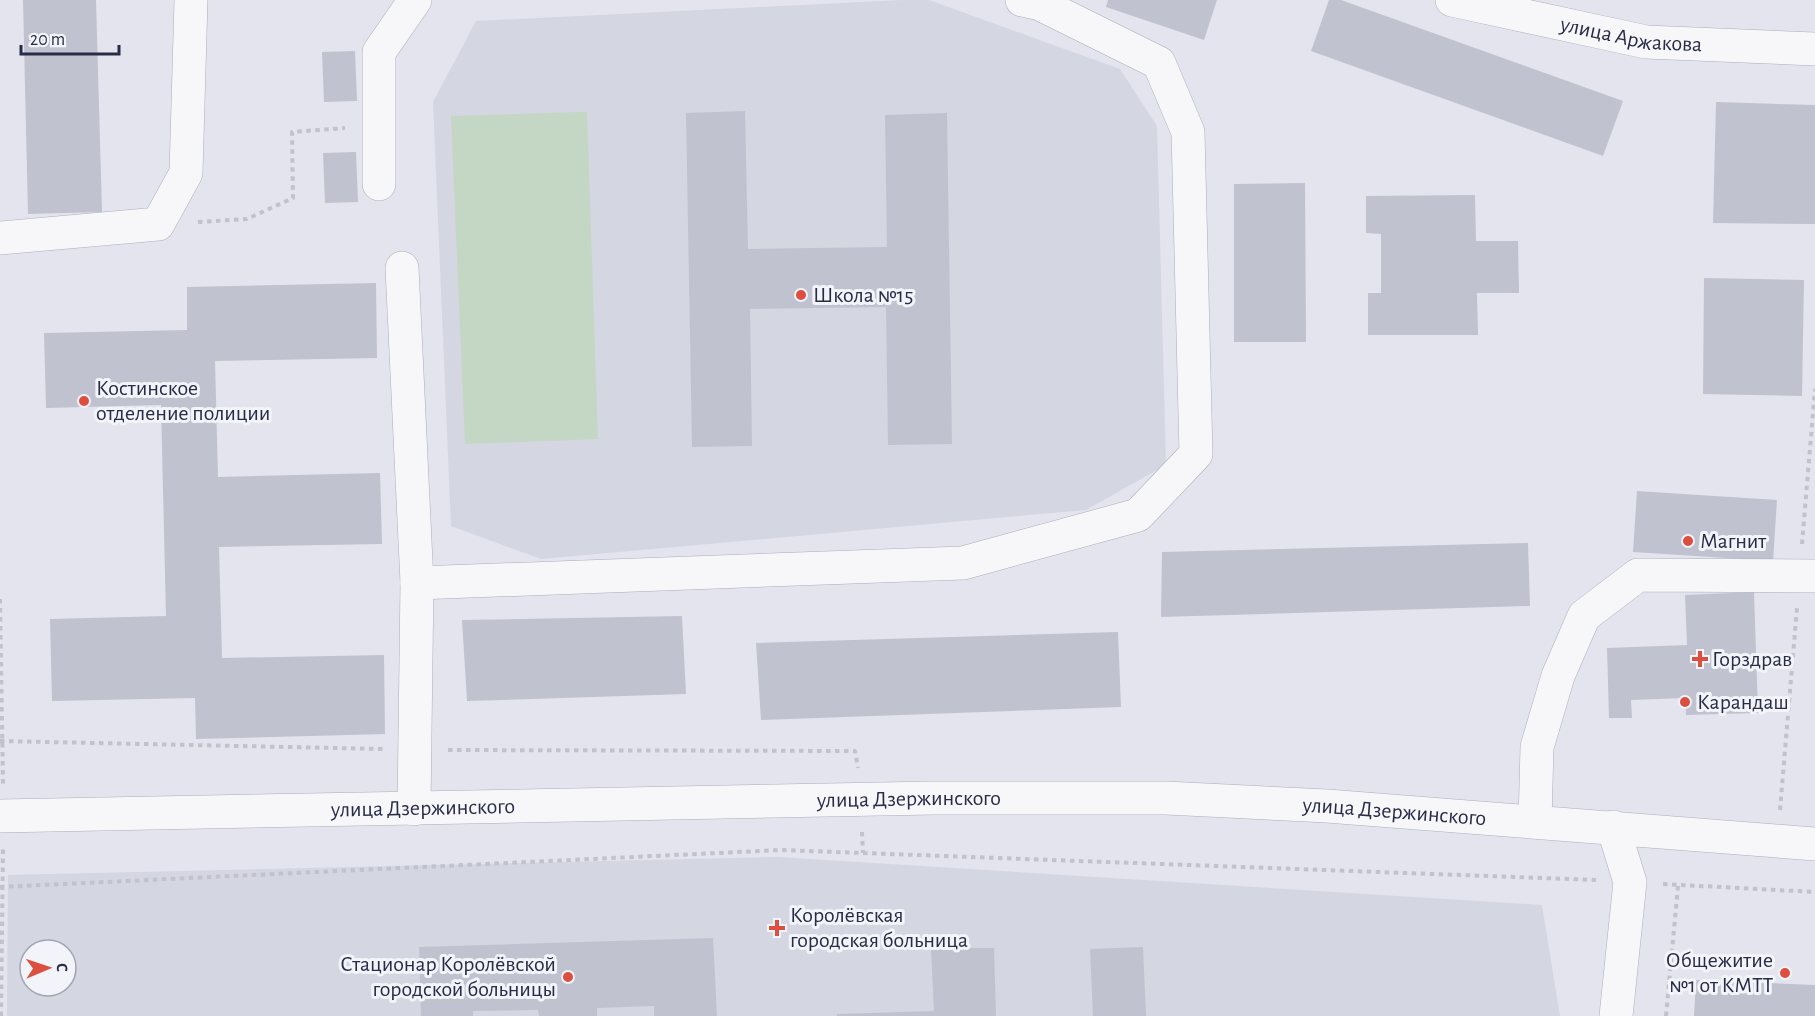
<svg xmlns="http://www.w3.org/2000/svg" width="1815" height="1016" viewBox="0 0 1815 1016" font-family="'Alegreya Sans',sans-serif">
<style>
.built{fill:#d4d6e2;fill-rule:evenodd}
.green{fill:#c3d7c4}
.building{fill:#c0c2d0}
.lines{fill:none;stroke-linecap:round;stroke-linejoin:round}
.minor-casing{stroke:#abadbb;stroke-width:34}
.path{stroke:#c1c2cb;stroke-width:4;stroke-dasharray:4.5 4.5;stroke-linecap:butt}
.minor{stroke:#f7f7fa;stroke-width:33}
.poi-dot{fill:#dc4f3e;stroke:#f3f4f9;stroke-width:2}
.labels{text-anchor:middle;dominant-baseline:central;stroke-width:6;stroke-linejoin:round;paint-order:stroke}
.street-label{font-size:22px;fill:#292c47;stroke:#f3f4f9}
.poi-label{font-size:22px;fill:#292c47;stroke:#f3f4f9;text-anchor:start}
</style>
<rect width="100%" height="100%" fill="#e3e4ed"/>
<path class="built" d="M902,0h27l191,69 37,57 9,339 -80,45 -545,49 -90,-33 -18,-424 43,-81z
M778,857l764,48 18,111h-1553l1,-141zM30,950h36v36h-36z"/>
<path class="green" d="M587,112l11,327 -133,5 -14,-328z"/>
<path class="building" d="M23,0h73l6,212 -74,2z
M1108,0h109l-13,40 -98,-33z
M1329,0h12l282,101 -20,55 -292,-105z
M355,51l2,50 -33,1 -2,-50z
M1716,102l99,3v119l-102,-1z
M745,111l3,138 139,-2 -2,-132 62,-2 5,331 -64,1 -2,-138 -136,2 2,137 -60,1 -6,-334z
M356,152l2,50 -33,1 -2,-50z
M1305,183l1,159h-72v-158z
M1475,195l1,46h42l1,52h-42l1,42h-110v-42h13v-59l-15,-1v-37z
M1704,278l100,2 -2,116 -99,-2z
M376,283l1,75 -162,3 3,116 162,-4 2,71 -163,3 3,111 162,-3 1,79 -189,5 -1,-41 -143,3 -2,-82 116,-3 -5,-211 -115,3 -2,-75 143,-3v-43z
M1637,491l140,9 -4,61 -140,-9z
M1528,543l2,63 -369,11 1,-65z
M1754,592l4,121 -72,2 -1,-17 -54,2 1,18h-23l-2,-70 80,-3 -2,-50z
M682,616l4,78 -219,7 -5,-81z
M1118,632l3,75 -360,13 -5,-77z
M713,938l4,78h-63v-10l-57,2v8h-58l-1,-6 -65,1v5h-52l-2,-69z
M1143,947l3,69h-53l-3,-67z
M931,948h63l2,68h-159v-2l97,-3z
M1696,980l119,5v31h-121z"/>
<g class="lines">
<g class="minor-casing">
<g id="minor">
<path id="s1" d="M1452,0l194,42 169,7"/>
<path d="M379,184v-132l36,-52"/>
<path d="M0,238l158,-14 28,-51 5,-173"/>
<path d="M402,268l15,315"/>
<path d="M414,809l3,-226 546,-20 175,-48 58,-61 -8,-322 -29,-69 -119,-59 -18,-4"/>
<path id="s2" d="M0,816l933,-18h233l161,8 488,38"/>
<path d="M1535,822l2,-75 21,-71 26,-60 54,-41 177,1"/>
<path d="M1613,827l17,55 -14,134"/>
</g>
</g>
<path class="path" d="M198,222l49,-3 46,-21 -1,-66 53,-4
M1802,544l13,-155
M0,599l3,185
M0,741l383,8
M448,750l407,1 3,17
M1780,810l17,-202
M862,832l1,21
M1663,884l152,8
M0,887l781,-37 815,30
M1,1016l2,-167
M1666,1016l12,-130"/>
<use href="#minor" class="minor"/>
</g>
<g class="poi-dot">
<circle cx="801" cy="295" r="6"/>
<circle cx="84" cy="401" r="6"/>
<circle cx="1688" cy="541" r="6"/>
<path d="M1697 650h6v6h6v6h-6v6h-6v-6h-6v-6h6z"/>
<circle cx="1685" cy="702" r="6"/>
<path d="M774 919h6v6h6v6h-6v6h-6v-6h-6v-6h6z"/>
<circle cx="1785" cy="973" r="6"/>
<circle cx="568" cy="977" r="6"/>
</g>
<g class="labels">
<g class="street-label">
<text stroke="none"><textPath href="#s1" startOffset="183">улица Аржакова</textPath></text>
<text stroke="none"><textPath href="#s2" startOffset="909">улица Дзержинского</textPath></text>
<text stroke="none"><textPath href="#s2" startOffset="423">улица Дзержинского</textPath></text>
<text stroke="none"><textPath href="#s2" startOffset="1395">улица Дзержинского</textPath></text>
</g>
<g class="poi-label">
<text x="813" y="295">Школа №15</text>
<text x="96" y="388">Костинское<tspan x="96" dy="25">отделение полиции</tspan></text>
<text x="1700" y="541">Магнит</text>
<text x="1712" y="659">Горздрав</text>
<text x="1697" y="702">Карандаш</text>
<text x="790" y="915">Королёвская<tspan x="790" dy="25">городская больница</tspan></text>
<text x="1773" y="960" text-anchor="end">Общежитие<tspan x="1773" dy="25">№1 от КМТТ</tspan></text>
<text x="556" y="964" text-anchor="end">Стационар Королёвской<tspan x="556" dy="25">городской больницы</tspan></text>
</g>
</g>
<g transform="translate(48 968) rotate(88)"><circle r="28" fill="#f3f4f9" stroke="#a2a4b2" stroke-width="1.5"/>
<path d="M0-4.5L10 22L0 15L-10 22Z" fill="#dc4f3e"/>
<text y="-9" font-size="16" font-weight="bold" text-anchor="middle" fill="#292c47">С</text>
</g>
<path d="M21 45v9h98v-9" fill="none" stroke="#292c47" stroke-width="3"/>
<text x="30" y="45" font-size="18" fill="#292c47" stroke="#f3f4f9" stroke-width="4.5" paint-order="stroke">20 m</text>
</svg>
